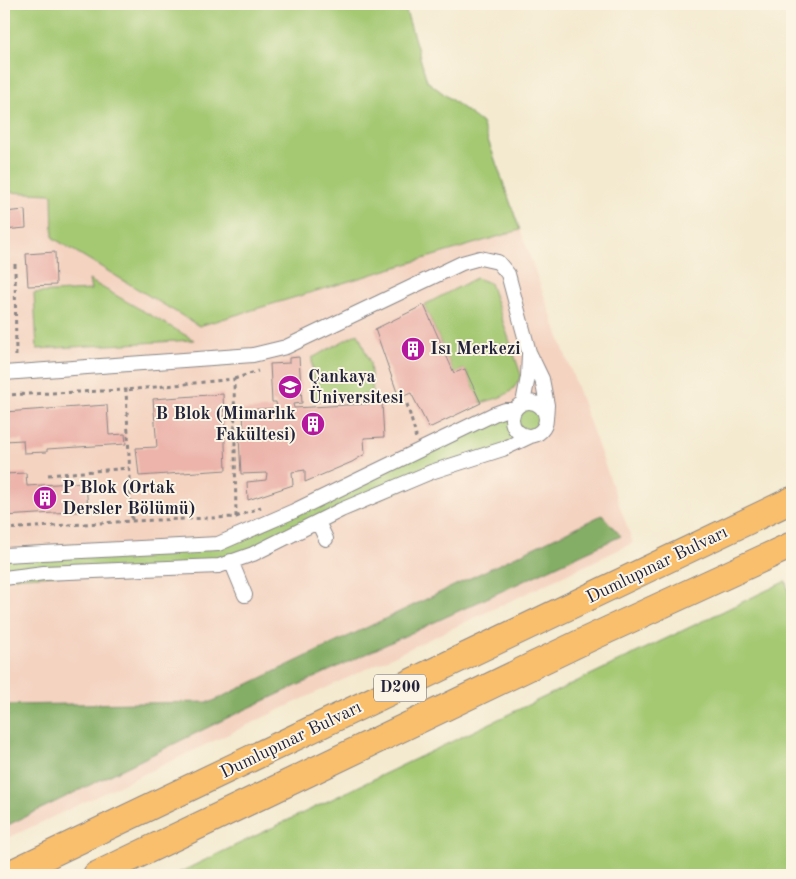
<svg xmlns="http://www.w3.org/2000/svg" width="796" height="879" viewBox="0 0 796 879" font-family="'Old Standard TT',serif">
<style>
.built{fill:#f4d3c1}
.green{fill:#a5c973;stroke:#647657}
.forest{fill:#84ad65;stroke:#536850}
.building{fill:#ecb4ab}
.lines{fill:none;stroke-linecap:round;stroke-linejoin:round}
.street-casing{stroke:#8b8686;stroke-width:16}
.highway-casing{stroke:#8b8686;stroke-width:28}
.path{stroke:#8b8686;stroke-width:3;stroke-dasharray:4 4;stroke-linecap:butt}
.street{stroke:#fff;stroke-width:14}
.highway{stroke:#f9bf6d;stroke-width:26}
.labels{text-anchor:middle;dominant-baseline:central;stroke-width:4;stroke-linejoin:round;paint-order:stroke}
.shield{fill:#fcf5e5;stroke:#63616e;stroke-width:1}
.shield-label{font-size:16px;font-weight:bold;fill:#22223b}
.poi-label{font-size:18px;font-weight:bold;fill:#22223b;stroke:#fcf5e5;text-anchor:start}
.street-label{font-size:18px;fill:#22223b;stroke:#fcf5e5}
</style>
<rect width="100%" height="100%" fill="#fcf5e5"/>
<filter id="ink" filterUnits="userSpaceOnUse"><feTurbulence type="fractalNoise" baseFrequency=".02" numOctaves="2"/><feDisplacementMap in="SourceGraphic" scale="10" xChannelSelector="R" yChannelSelector="G"/><feConvolveMatrix kernelMatrix="1 2 1 2 8 2 1 2 1" color-interpolation-filters="sRGB"/></filter>
<filter id="wash" filterUnits="userSpaceOnUse"><feTurbulence type="fractalNoise" baseFrequency=".0096" numOctaves="4" result="noise"/><feDisplacementMap in="SourceGraphic" scale="20" xChannelSelector="R" yChannelSelector="G"/><feGaussianBlur stdDeviation="1.12" result="paint"/><feColorMatrix in="noise" values="0 0 0 0 0 0 0 0 0 0 0 0 0 0 0 0 0 1.4 0 .05"/><feComposite in="paint" operator="in"/></filter>
<g filter="url(#wash)">
<rect width="100%" height="100%" fill="#f4ead0"/>
<path class="built" d="M4,4h400l23,77 55,42 151,420 -629,297z"/>
<path class="green" d="M4,4h400l23,77 55,42 38,107 -321,96 -146,-88 -1,-44 -48,-2z
M476,278l14,5 31,92c-8,21 -20,22 -40,28l-16,-34 -11,4 -30,-68z
M89,280l105,60 -157,9 -3,-56 57,-3z
M358,333l12,30 3,31 -59,7 -2,-43z
M529,402c14,3 14,10 16,23l-7,8 -319,133 -215,12v-23l214,-11z
M786,581l6,30v264h-618z"/>
<path class="forest" d="M602,515l19,21 -394,182 -223,109v-122l207,-3z"/>
<g id="blocks">
<path class="building" d="M25,210l1,18 -22,2v-18z
M55,252l1,33 -28,1 -2,-32z
M424,305l30,68 11,-4 16,34 -52,25 -18,-35 -12,5 -24,-69z
M299,357l3,46 -9,1 1,4 88,-5 2,34 -20,1 1,16 -13,8 -47,20v-12l-13,2 1,13 -45,15 -1,-18 19,-2 1,-7 -26,1 -2,-37h5l-1,-27 34,-2 -1,-6h-4l-2,-38 19,-1v-5z
M223,394l3,76 -87,6 -3,-28 21,-1 -4,-48z
M107,405l2,30 16,-1 1,10 -79,5v3l-23,1 -1,-13 -19,1v-29z
M26,473l1,13 59,-4 2,29 -84,5v-42z"/>
</g>
</g>
<g filter="url(#ink)">
<use href="#blocks" fill-opacity="0" stroke="#8b8686" stroke-width="1"/>
<g class="lines">
<g class="street-casing">
<path id="street" d="M4,373l249,-18 33,-8 176,-84 18,-5 18,4 10,12 21,78 13,27 5,26 -1,14
M512 419a17 17 0 1 1 34 0a17 17 0 1 1-34 0Z
M523,403l5,-26 1,-22
M318,522l8,17
M4,555l214,-11 76,-33 200,-97 11,-4h9
M231,561l14,34
M4,578l40,-5 175,-7 34,-12 88,-44 90,-38 72,-23 30,-14"/>
</g>
<g class="highway-casing">
<path id="highway" d="M7,875l785,-375
M96,875l490,-235 206,-95"/>
</g>
<path class="path" d="M15,264l1,93
M234,379l24,-8
M4,395l122,-5 6,131
M407,404l9,32 -2,1
M48,475l81,-7
M236,517l25,-10
M4,529l128,-8 104,-4 -2,-138 -108,11"/>
<use href="#street" class="street"/>
<use href="#highway" class="highway"/>
</g>
</g>
<defs>
<g id="building-disc" transform="scale(1.25)"><circle r="9.5" fill="#b5179e" stroke="#fcf5e5"/><path d="M-4-6H4V6H1V3H-1V6H-4ZM-2.5-4.3h1.7v1.8h-1.7ZM.8-4.3h1.7v1.8H.8ZM-2.5-1h1.7V.8h-1.7ZM.8-1h1.7V.8H.8Z" fill="#fff"/></g>
<g id="university-disc" transform="scale(1.25)"><circle r="9.5" fill="#b5179e" stroke="#fcf5e5"/><path d="M0-5L7-2L0 1L-7-2ZM-4 1L0 2.5L4 1V4Q0 6-4 4Z" fill="#fff"/></g>
</defs>
<g fill-rule="evenodd">
<use href="#building-disc" x="413" y="349"/>
<use href="#university-disc" x="290" y="387"/>
<use href="#building-disc" x="313" y="424"/>
<use href="#building-disc" x="45" y="498"/>
</g>
<g class="labels">
<rect class="shield" x="374" y="674.5" width="52" height="27" rx="4"/>
<g class="shield-label">
<text x="400" y="688">D200</text>
</g>
<g class="poi-label">
<text x="430" y="349">Isı Merkezi</text>
<text x="308" y="377">Çankaya<tspan x="308" dy="21">Üniversitesi</tspan></text>
<text x="296" y="414" text-anchor="end">B Blok (Mimarlık<tspan x="296" dy="21">Fakültesi)</tspan></text>
<text x="62" y="488">P Blok (Ortak<tspan x="62" dy="21">Dersler Bölümü)</tspan></text>
</g>
<g class="street-label">
<text transform="translate(657 565) rotate(-26)">Dumlupınar Bulvarı</text>
<text transform="translate(291 740) rotate(-26)">Dumlupınar Bulvarı</text>
</g>
</g>
<rect width="796" height="879" fill="none" stroke="#fcf5e5" stroke-width="20"/>
</svg>
